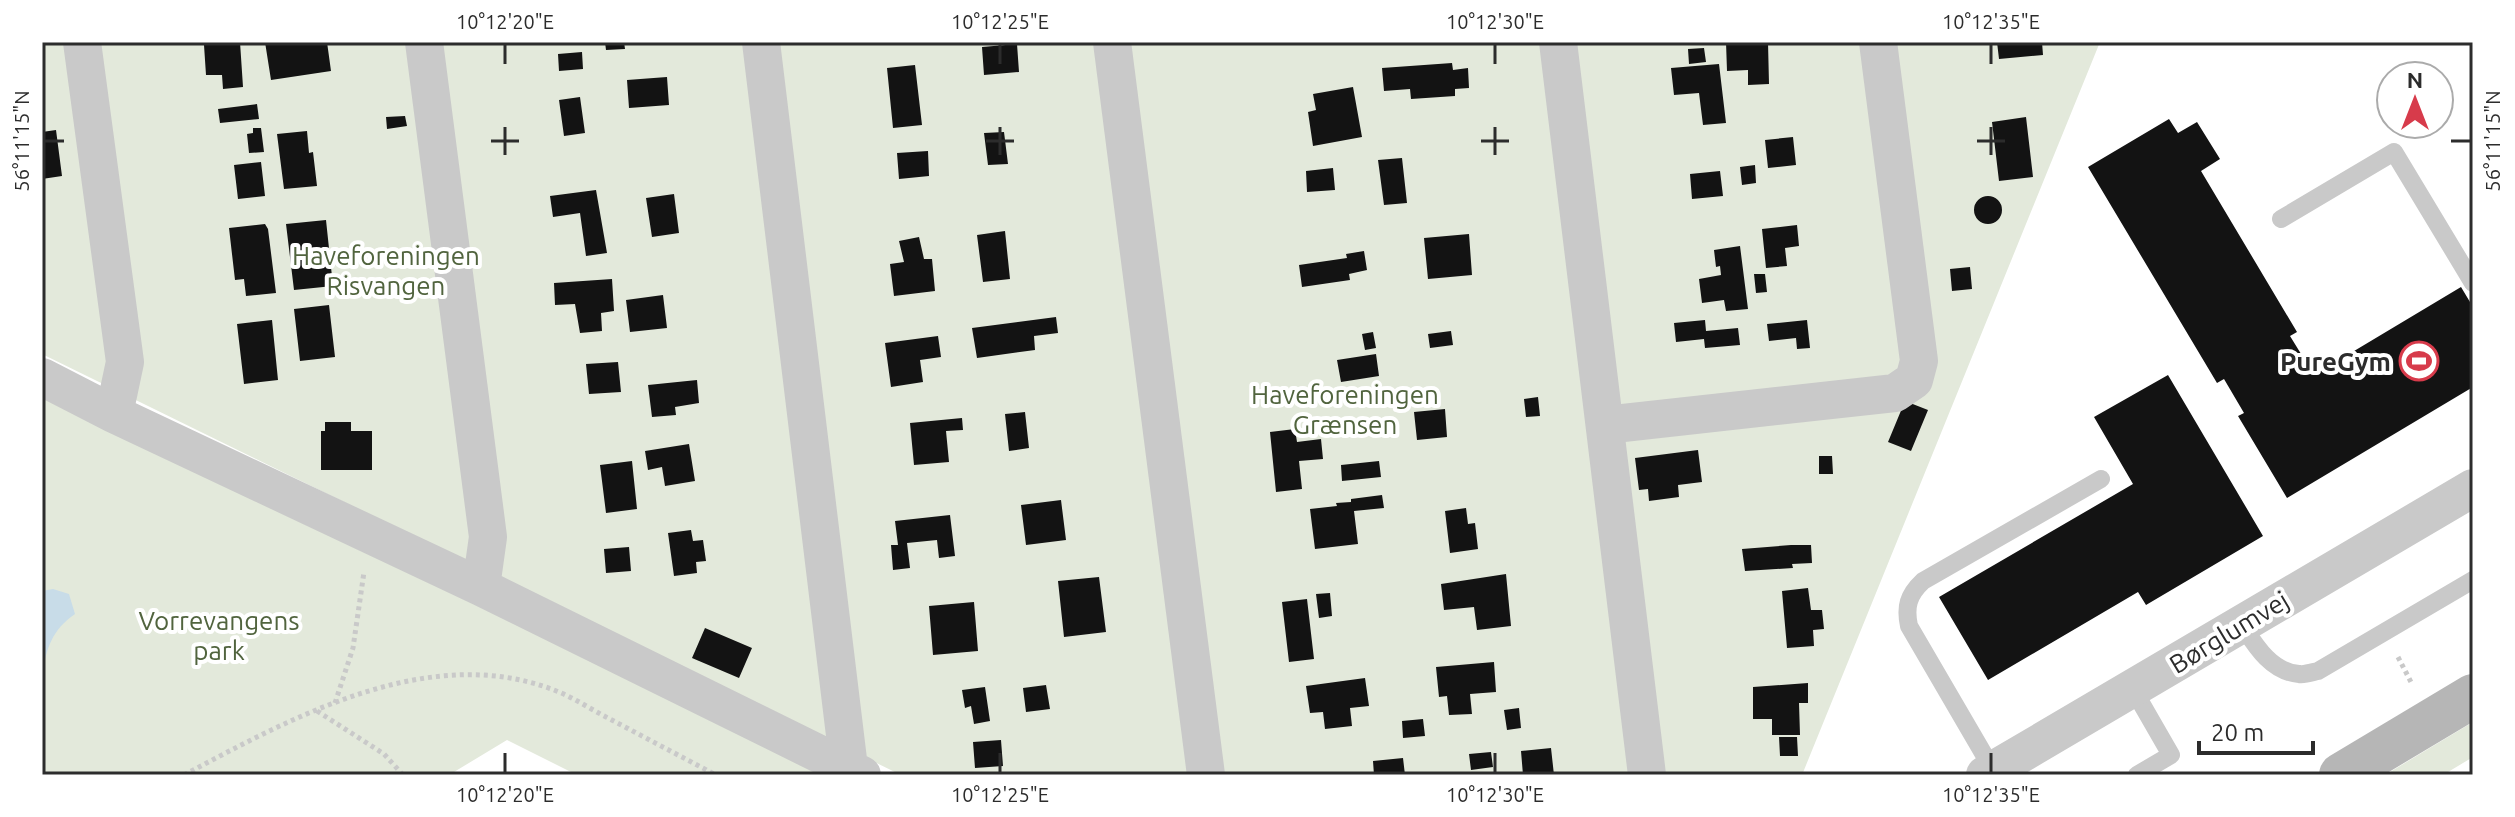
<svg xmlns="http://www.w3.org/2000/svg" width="2515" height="817" viewBox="0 0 2515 817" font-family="Ubuntu,sans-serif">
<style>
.green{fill:#e3e9db}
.water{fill:#c8dce8}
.building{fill:#131313}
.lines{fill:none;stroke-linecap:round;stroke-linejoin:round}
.path{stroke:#c9c9c9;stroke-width:5;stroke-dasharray:4 4;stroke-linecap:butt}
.lane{stroke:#c9c9c9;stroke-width:18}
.street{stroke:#c9c9c9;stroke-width:38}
.secondary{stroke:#b6b6b6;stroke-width:44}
.ticks{fill:none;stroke:#2c2c2c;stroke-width:3}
.labels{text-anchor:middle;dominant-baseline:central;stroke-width:8;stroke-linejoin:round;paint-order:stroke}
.park-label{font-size:26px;fill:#51643e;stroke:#fff}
.poi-label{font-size:26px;font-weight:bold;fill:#2c2c2c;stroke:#fff;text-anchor:end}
.street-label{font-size:26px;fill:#2c2c2c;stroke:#fff}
.neatline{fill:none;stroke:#2c2c2c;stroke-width:3}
.ticks-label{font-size:20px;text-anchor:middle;fill:#2c2c2c}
</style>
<rect width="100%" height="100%" fill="#fff"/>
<path class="green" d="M42,42h2058l-298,733h-901l-859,-421z
M42,387l789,388h-254l-70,-35 -58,35h-407z
M2473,722v35l-30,18h-58z"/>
<path class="water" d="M53,589l16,5 6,20c-23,16 -28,33 -33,60v-83z"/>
<path class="building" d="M218,42h22l3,45 -20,2 -1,-14h-16l-2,-30z
M265,42h62l4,29 -60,9z
M605,42h19l1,7 -19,1z
M1726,42h42l1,42 -21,1v-15l-21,1z
M1997,42h45l1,13 -44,4z
M1017,44l2,28 -35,3 -2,-28z
M1704,48l2,14 -17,2 -1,-15z
M582,52l1,17 -24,2 -1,-17z
M1452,63l1,7 15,-2 1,20 -14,1v7l-44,3 -1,-10 -26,2 -2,-23z
M1719,64l7,59 -23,2 -4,-32 -25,2 -3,-27z
M915,65l7,60 -29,3 -6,-60z
M667,77l2,28 -40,3 -2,-28z
M1353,87l9,50 -49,9 -5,-34 8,-2 -3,-16z
M580,97l5,36 -21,3 -5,-36z
M257,104l2,15 -39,4 -2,-14z
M405,116l2,10 -20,3 -1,-12z
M2026,117l7,60 -34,4 -7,-59z
M2169,119l9,14 19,-11 23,37 -19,12 96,161 -7,4 24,39 147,-88 12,20v80l-186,111 -49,-82 6,-3 -20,-34 -7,4 -129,-216z
M253,128h8l3,24 -15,1 -2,-19 6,-1z
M56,130l6,46 -20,3v-47z
M307,131l2,22 4,-1 4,34 -33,3 -7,-55z
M1004,132l4,32 -20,1 -4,-32z
M1793,137l3,28 -28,3 -3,-28z
M928,151l1,25 -30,3 -2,-26z
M1402,158l5,45 -23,2 -6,-45z
M261,162l4,34 -27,3 -4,-34z
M1755,165l1,18 -14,2 -2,-18z
M1333,168l2,22 -28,2 -1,-21z
M1720,171l3,25 -31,3 -2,-25z
M596,190l11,63 -21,3 -6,-43 -27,4 -3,-21z
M674,194l5,39 -27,4 -6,-39z
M1974 210a14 14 0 1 1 28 0a14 14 0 1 1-28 0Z
M326,220l7,66 -39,4 -8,-66z
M265,224l3,5 8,64 -30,3 -2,-17 -9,1 -6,-52z
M1797,225l2,21 -14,2 2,18 -21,2 -4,-39z
M1005,231l5,48 -27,3 -6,-47z
M1469,234l3,41 -44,4 -4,-41z
M919,237l5,22h8l3,32 -41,5 -4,-32 14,-2 -5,-21z
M1740,246l8,63 -22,2 -2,-11 -22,3 -3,-24 22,-4 -1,-9 -4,1 -2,-17z
M1364,251l3,19 -18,4 1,6 -48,7 -3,-22 48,-7 -1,-4z
M1970,267l2,22 -20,2 -2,-22z
M1754,274h11l2,18 -11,1z
M612,279l2,32 -13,2 1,18 -22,2 -5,-29 -20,1 -1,-22z
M663,295l4,33 -37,4 -4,-32z
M329,305l6,52 -35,4 -6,-52z
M1056,317l2,16 -24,3 1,14 -58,8 -5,-30z
M272,320l6,60 -34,4 -7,-60z
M1705,320l1,11 32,-3 2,17 -35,3 -1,-9 -28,3 -2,-19z
M1807,320l3,28 -13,1 -1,-11 -27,3 -2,-17z
M1451,331l2,14 -23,3 -2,-14z
M1373,332l3,16 -11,2 -3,-16z
M938,336l3,21 -21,3 3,22 -32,5 -6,-44z
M1376,354l3,22 -38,6 -4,-22z
M618,362l3,30 -32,2 -3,-30z
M2168,375l95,161 -117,69 -8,-13 -150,88 -49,-83 194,-113 -39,-67z
M697,380l2,23 -24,4 1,8 -24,2 -4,-32z
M1538,397l2,19 -14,1 -2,-18z
M1905,401l23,9 -17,41 -23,-9z
M1445,409l2,28 -30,3 -3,-28z
M1025,412l4,36 -20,3 -4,-37z
M962,418l1,12 -17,1 3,31 -35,3 -4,-42z
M325,422h26v9h21v39h-51v-39h4z
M1295,429l2,13 24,-3 2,20 -24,2 3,28 -26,3 -6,-60z
M689,444l6,37 -30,5 -3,-19 -14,3 -3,-19z
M1698,450l4,32 -24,3 1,12 -30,4 -1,-12 -9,1 -4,-32z
M1819,456h13l1,18h-14z
M632,461l5,48 -31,4 -6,-48z
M1379,461l2,16 -39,4 -1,-16z
M1382,495l2,13 -30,3 4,33 -43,5 -5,-40 27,-3 -1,-3 15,-1v-3z
M1061,500l5,40 -40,5 -5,-40z
M1466,508l2,16 7,-1 3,26 -28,4 -5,-42z
M950,515l5,41 -16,2 -2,-18 -30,3 3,25 -17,2 -2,-25h7l-3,-24z
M691,530l2,11 10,-1 3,21 -10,1 1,11 -23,3 -6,-43z
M1791,545h20l1,18 -20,1 1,4 -48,3 -3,-22z
M629,547l2,24 -25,2 -2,-24z
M1506,574l5,52 -34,4 -3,-23 -30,3 -3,-26z
M1099,577l7,55 -42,5 -6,-56z
M1808,588l3,22h11l2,19 -11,1 1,16 -27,2 -5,-57z
M1330,593l2,23 -13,2 -3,-24z
M1307,599l7,60 -25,3 -7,-60z
M974,602l4,49 -45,4 -4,-49z
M705,628l47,20 -13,30 -47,-20z
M1494,662l2,30 -26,2 2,20 -23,1 -2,-19 -8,1 -3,-30z
M1365,678l4,28 -19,2 2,18 -27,3 -2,-17 -13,1 -4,-27z
M1808,683v20h-9l1,32h-28v-16h-19v-32z
M1046,685l4,24 -24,3 -3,-24z
M985,687l5,34 -16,3 -3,-18 -6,2 -3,-18z
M1519,708l2,20 -14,2 -3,-20z
M1423,719l2,17 -22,2 -1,-17z
M1779,737h18l1,19h-18z
M1001,740l2,26 -28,2 -2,-26z
M1551,748l3,27h-31l-2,-24z
M1491,752l2,15 -22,3 -2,-16z
M1403,758l2,17h-31l-1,-14z"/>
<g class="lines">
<path class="path" d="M2398,657l14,27
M335,703l18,-55 11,-76
M317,711l67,43 19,21
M184,775c111,-59 249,-135 375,-83 17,7 33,18 49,26 36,19 72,38 108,57"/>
<path class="lane" d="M2281,219l113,-67 79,131
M2242,625c13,20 29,47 57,49 6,1 14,-2 19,-3l155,-91
M2133,689l38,66 -34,20
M1993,770l-84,-144c-4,-19 -1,-31 14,-45l178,-102"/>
<path class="street" d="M82,42l43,320 -11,52
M424,42l64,495 -7,50
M761,42l88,726
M1112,42l94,733
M1558,42l89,733
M42,377l72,37 367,173 381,188
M1605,425l290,-32 19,-13 5,-19 -41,-319
M1985,775l488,-287"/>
<path class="secondary" d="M2341,775l132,-79"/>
</g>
<path class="ticks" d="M505,44v20M1000,44v20M1495,44v20M1991,44v20M505,127v28M1000,127v28M1495,127v28M1991,127v28M44,141h20M491,141h28M986,141h28M1481,141h28M1977,141h28M2451,141h20M505,753v20M1000,753v20M1495,753v20M1991,753v20"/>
<defs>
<g id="stadium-ring" transform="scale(2)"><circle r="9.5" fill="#fff" stroke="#d73b4b" stroke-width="1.5"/><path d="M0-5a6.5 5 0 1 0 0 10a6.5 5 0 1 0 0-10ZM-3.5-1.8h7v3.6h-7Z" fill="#d73b4b"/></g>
</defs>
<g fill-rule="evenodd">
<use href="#stadium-ring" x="2419" y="361"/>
</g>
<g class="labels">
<g class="park-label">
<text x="386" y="255">Haveforeningen<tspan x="386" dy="30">Risvangen</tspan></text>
<text x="1345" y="394">Haveforeningen<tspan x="1345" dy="30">Grænsen</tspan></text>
<text x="219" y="620">Vorrevangens<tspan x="219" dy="30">park</tspan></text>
</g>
<g class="poi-label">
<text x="2391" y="361">PureGym</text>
</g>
<g class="street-label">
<text transform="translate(2229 632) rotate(-31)">Børglumvej</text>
</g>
</g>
<rect width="2515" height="817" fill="none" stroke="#ffffff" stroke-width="88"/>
<g transform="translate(2415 100)"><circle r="38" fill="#ffffff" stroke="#ababab" stroke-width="2"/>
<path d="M0-6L14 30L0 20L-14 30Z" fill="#d73b4b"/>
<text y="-12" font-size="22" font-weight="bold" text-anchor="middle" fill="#2c2c2c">N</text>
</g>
<path d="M2199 741v12h114v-12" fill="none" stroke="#2c2c2c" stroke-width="4"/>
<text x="2211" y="741" font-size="24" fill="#2c2c2c" stroke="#ffffff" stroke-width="6" paint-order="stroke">20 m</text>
<rect x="44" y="44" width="2427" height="729" class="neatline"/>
<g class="ticks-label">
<text x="505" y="29">10°12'20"E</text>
<text x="1000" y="29">10°12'25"E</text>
<text x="1495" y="29">10°12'30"E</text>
<text x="1991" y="29">10°12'35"E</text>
<text transform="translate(22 141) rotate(-90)" y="7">56°11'15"N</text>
<text transform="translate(2493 141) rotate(-90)" y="7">56°11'15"N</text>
<text x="505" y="802">10°12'20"E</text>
<text x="1000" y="802">10°12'25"E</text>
<text x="1495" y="802">10°12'30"E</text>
<text x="1991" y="802">10°12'35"E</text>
</g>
</svg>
